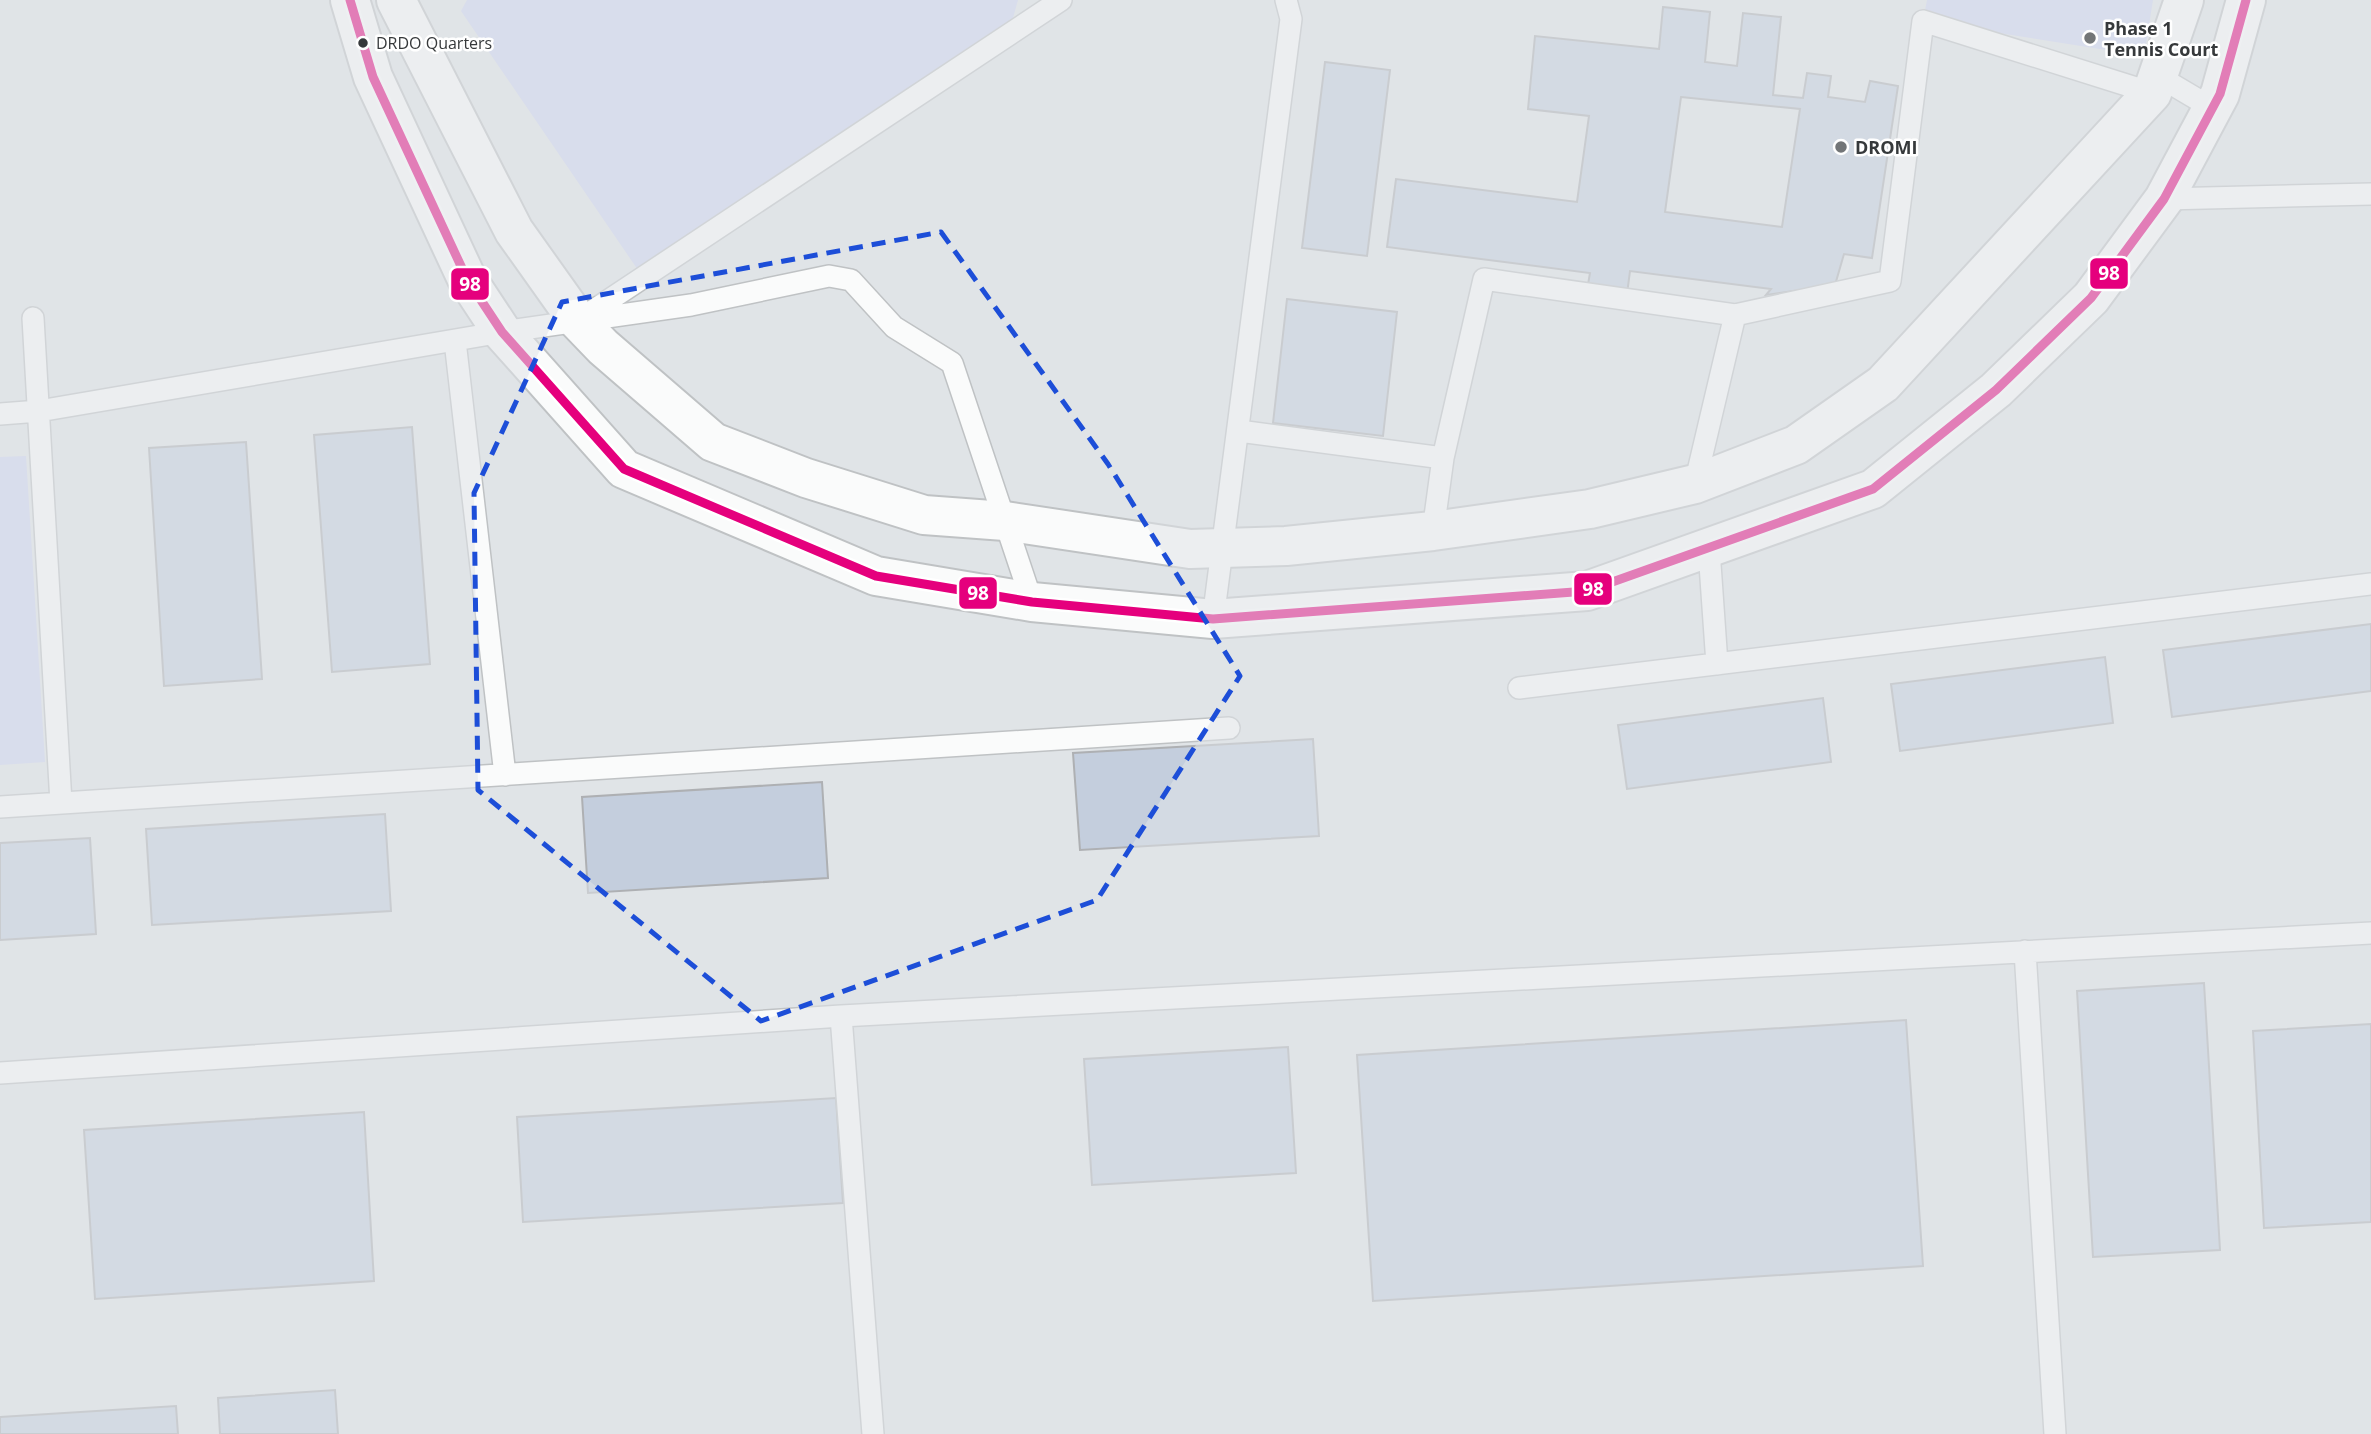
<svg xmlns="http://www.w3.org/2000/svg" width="2371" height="1434" viewBox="0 0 2371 1434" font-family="'Open Sans',sans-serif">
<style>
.green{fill:#cfd4f1}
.building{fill:#c4cedd;stroke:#aeb0b3;stroke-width:2;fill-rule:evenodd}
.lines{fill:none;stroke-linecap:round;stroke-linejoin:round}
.lane-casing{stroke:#bfc2c4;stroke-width:24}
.secondary-casing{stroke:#bfc2c4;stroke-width:42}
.lane{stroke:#fafbfb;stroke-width:21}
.secondary{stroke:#fafbfb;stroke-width:38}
.bus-1-casing{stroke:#fff;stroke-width:14}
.bus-1{stroke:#e5007d;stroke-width:9}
.marked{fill:none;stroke:#1d4ed8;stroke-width:5;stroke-dasharray:14 9;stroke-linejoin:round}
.poi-dot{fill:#727577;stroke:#fff;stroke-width:2.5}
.bus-dot{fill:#36393b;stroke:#fff;stroke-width:2.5}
.labels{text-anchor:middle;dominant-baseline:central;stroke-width:5;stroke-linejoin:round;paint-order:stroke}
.bus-label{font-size:16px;fill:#36393b;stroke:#fff;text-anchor:start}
.poi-label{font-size:18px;font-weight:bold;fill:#36393b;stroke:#fff;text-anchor:start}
.line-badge{stroke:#fff;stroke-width:2.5}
.badge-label{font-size:19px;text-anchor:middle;font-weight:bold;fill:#fff}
</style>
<rect width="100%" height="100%" fill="#e0e4e7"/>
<path class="green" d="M467,0h551l-11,39 -369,231 -177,-259z
M1927,0h226l-9,56 -221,-35z
M26,456l19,306 -45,3v-308z"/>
<path class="building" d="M1663,7l47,5 -5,50 32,4 6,-53 38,4 -8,78 30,3 4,-25 24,3 -3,21 37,5 5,-21 28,5 -26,172 -28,-4 -9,31 -69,10 5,-6 -141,-18 -3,23 -40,-4 3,-17 -203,-26 9,-68 181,23 12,-86 -61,-7 7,-73 124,13zM1681,97l119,12 -18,118 -117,-15z
M1325,62l65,8 -23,186 -65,-8z
M1287,299l110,13 -14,124 -110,-13z
M412,427l18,237 -98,8 -18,-237z
M246,442l16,237 -98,7 -15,-238z
M2371,624v67l-199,26 -9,-67z
M2105,657l8,66 -213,28 -9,-67z
M1823,698l8,64 -204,27 -9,-64z
M1313,739l6,97 -239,14 -7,-97z
M822,782l6,96 -240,15 -6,-96z
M385,814l6,97 -239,14 -6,-96z
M90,838l6,96 -96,6v-97z
M2204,983l16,267 -127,7 -16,-266z
M1906,1020l17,246 -550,35 -16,-246z
M2371,1024v198l-107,6 -11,-197z
M1288,1047l8,126 -204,12 -8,-126z
M836,1098l7,105 -320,19 -6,-105z
M364,1112l10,169 -279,18 -11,-169z
M335,1390l3,44h-118l-2,-36z
M176,1406l2,28h-178v-17z"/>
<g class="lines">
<g class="lane-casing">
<path id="lane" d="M2158,76l54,32
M2164,199l207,-5
M33,318l28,485
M582,318l479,-318
M455,341l50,434
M0,414l39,-3 463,-79 189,-27 138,-29 22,4 43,47 58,36 80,239
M1239,431l204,27
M1695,484l40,-169
M1433,531l10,-73 41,-179 251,36 155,-34 33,-260 229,72
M1709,550l8,114
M1213,619l78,-600 -5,-19
M1519,688l852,-104
M0,807l1229,-79
M2025,951l30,483
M841,1016l1530,-83
M0,1073l841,-57 32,418"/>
</g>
<g class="secondary-casing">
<path id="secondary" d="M350,0l23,77 94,202 35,53 122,137 252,107 156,26 181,17 374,-28 286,-102 123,-99 95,-92 73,-99 56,-105 26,-94
M396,0l118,231 64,90 25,26 110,95 93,36 118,37 81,6 185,28 96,-3 147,-15 157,-22 105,-25 101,-39 87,-61 269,-291 32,-93"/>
</g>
<use href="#lane" class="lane"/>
<use href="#secondary" class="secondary"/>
<g class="bus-1-casing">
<path id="bus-1" d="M350,0l23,77 94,202 35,53 122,137 252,107 156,26 181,17 374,-28 286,-102 123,-99 95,-92 73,-99 56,-105 26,-94"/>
</g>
<use href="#bus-1" class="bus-1"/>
</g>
<path d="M0 0H2371V1434H0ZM941,232l167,232 132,212 -143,224 -336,121 -283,-231 -4,-297 88,-191z" fill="#e0e4e7" fill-opacity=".55" fill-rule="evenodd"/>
<path class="marked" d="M941,232l167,232 132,212 -143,224 -336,121 -283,-231 -4,-297 88,-191z"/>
<g class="poi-dot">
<circle cx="2090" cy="38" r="7"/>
<circle cx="1841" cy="147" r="7"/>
</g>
<circle class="bus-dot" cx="363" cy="43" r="6"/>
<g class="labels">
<g class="bus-label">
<text x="376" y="43">DRDO Quarters</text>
</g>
<g class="poi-label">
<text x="2104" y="28">Phase 1<tspan x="2104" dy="21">Tennis Court</tspan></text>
<text x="1855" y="147">DROMI</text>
</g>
</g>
<g class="line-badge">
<rect x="2089" y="257" width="40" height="33" rx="7" fill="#e5007d"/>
<rect x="450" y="267" width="40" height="34" rx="7" fill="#e5007d"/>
<rect x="1573" y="572" width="40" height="34" rx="7" fill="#e5007d"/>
<rect x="958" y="576" width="40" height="34" rx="7" fill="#e5007d"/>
</g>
<g class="badge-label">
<text x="2109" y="280">98</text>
<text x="470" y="291">98</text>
<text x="1593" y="596">98</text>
<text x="978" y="600">98</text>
</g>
</svg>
